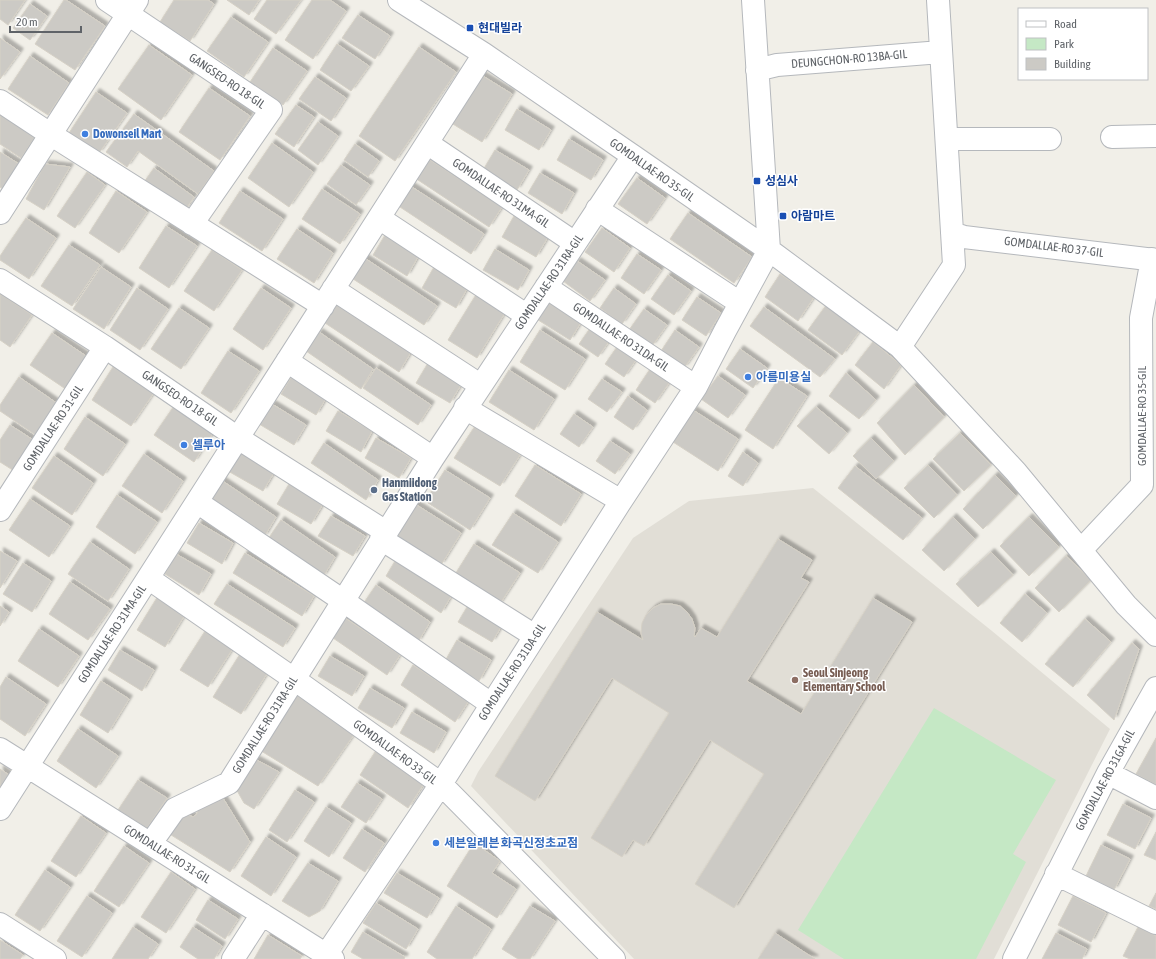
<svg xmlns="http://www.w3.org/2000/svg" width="1156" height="959" viewBox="0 0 1156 959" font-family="'Asap Condensed','Noto Sans KR',sans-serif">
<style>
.education{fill:#e1ded6}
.green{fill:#c5e8c5}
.building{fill:#cccac5;stroke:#d6d1c6;filter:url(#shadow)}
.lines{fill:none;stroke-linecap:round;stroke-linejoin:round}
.minor-casing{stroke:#b5b8bc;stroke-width:24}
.minor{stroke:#fff;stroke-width:22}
.transit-dot{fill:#1a4fb4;stroke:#fff;stroke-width:1.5}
.shop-dot{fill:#3f7fe0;stroke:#fff;stroke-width:1.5}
.service-dot{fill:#5c6f8a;stroke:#fff;stroke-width:1.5}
.education-dot{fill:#8d6e63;stroke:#fff;stroke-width:1.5}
.labels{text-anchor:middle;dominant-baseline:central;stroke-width:3;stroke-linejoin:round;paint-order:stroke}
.transit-label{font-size:12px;font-weight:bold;fill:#164399;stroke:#fff;text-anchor:start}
.street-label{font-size:12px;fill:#5f6368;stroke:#fff}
.shop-label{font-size:12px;font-weight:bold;fill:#366cbe;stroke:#fff;text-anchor:start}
.service-label{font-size:12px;font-weight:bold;fill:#4e5e75;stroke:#fff;text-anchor:start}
.education-label{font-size:12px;font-weight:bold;fill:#785e54;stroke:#fff;text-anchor:start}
</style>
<defs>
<filter id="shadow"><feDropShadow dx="3.5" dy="-3.5" stdDeviation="1" flood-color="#0004"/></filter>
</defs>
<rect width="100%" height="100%" fill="#f1efe8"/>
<path class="education" d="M813,488l179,143 118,98 -116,230h-360l-163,-173 7,-14 155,-234 56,-37z"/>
<path class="green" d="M934,708l122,72 -43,74 13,8 -50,97h-132l-46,-29z"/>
<path class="building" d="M0,0h25l-17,25 -8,-6z
M64,0h2l39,26 -30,44 -40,-26z
M174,0h34l6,4 -24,37 -30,-19z
M227,0h32l-10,15z
M267,0h34l-25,34 -22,-15z
M312,0h18l16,11 -33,48 -28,-19z
M30,4l17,12 -17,24 -17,-12z
M358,15l32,21 -15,23 -33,-21z
M231,17l37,25 -24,35 -37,-26z
M0,38l20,14 -20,27z
M337,44l32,22 -18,25 -31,-21z
M149,45l43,30 -31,45 -43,-31z
M419,47l37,25 -61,89 -36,-25z
M273,48l34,23 -24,34 -33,-23z
M30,56l39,27 -21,32 -40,-26z
M478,73l34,21 -30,48 -34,-21z
M315,77l31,21 -15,23 -32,-22z
M209,88l41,28 -30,44 -41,-28z
M96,92l31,21 -28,40 -30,-20z
M296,105l18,12 -20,30 -19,-13z
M0,109l37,25 -16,24 -21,-14z
M517,109l34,21 -12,20 -34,-20z
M134,114l80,57 -16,23 -60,-43 -11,16 -21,-15z
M318,122l20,14 -20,29 -20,-15z
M569,139l34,21 -12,20 -34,-20z
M272,143l41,29 -24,35 -41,-29z
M355,144l24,17 -11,16 -24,-17z
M495,150l34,20 -12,20 -34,-20z
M0,152l19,12 -16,25 -3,-2z
M427,158l75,49 -13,20 -74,-49z
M45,164l25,3 -26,43 -18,-11z
M341,165l29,20 -14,20 -29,-21z
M154,168l40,29 -9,13 -41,-28z
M87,172l18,13 -30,43 -18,-12z
M540,173l34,20 -12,21 -34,-21z
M637,178l28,20 -18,26 -29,-20z
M409,185l75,49 -13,20 -74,-49z
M322,189l38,25 -20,30 -38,-25z
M116,191l31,21 -28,41 -30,-20z
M240,191l43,28 -21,32 -43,-28z
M688,213l64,44 -18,26 -64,-44z
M514,216l34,21 -12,20 -34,-20z
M26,218l30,20 -27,41 -29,-19v-4z
M166,226l31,20 -28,42 -30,-20z
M602,228l28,20 -16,24 -29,-20z
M297,229l36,24 -19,30 -37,-24z
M385,235l34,20 -12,21 -34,-21z
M69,245l31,20 -28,41 -31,-20z
M495,249l34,21 -11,20 -35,-20z
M212,250l30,20 -28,41 -30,-20z
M637,254l24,16 -17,24 -23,-16z
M363,257l74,49 -13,19 -74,-48z
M577,261l28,19 -15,21 -27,-20z
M101,267l30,20 -27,42 -31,-20z
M434,267l34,20 -12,21 -34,-20z
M780,274l34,23 -16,24 -33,-24z
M668,275l23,16 -17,24 -23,-16z
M137,288l31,21 -28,41 -30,-20z
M261,288l30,20 -28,42 -30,-21z
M614,288l22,16 -14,20 -22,-16z
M477,293l29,18 -29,47 -29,-18z
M0,294l32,21 -22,32 -10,-7z
M548,297l35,22 -13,21 -35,-22z
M697,297l24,16 -15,23 -24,-16z
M337,304l74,48 -12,20 -74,-49z
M827,304l34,25 -19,26 -34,-25z
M764,307l71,52 -15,18 -70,-51z
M179,308l30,20 -28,41 -30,-20z
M644,309l23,16 -15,21 -23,-16z
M593,324l19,13 -14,20 -19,-13z
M540,330l45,29 -20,31 -45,-28z
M675,330l24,17 -15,21 -23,-17z
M319,332l54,37 -12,20 -55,-38z
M52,333l40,27 -22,32 -40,-27z
M873,342l28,23 -17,24 -29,-24z
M619,344l19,13 -14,20 -19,-13z
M740,349l27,19 -14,20 -27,-19z
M228,351l31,20 -28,42 -30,-20z
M428,363l34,20 -12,20 -34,-20z
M113,367l40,27 -22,32 -39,-26z
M376,368l55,37 -13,20 -55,-37z
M650,369l19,14 -14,20 -19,-13z
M509,370l45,29 -20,31 -45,-28z
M846,373l30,27 -17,19 -30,-23z
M293,374l35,21 -12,20 -35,-21z
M718,376l27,19 -17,23 -27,-19z
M19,377l39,27 -21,32 -37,-25v-6z
M779,378l28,18 -34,53 -28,-19z
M602,379l20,13 -15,20 -19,-13z
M914,385l30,32 -39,38 -28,-32z
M628,396l19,14 -14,20 -19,-13z
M176,403l39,27 -21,32 -40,-27z
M272,404l34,21 -12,20 -35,-21z
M816,407l31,26 -18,21 -32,-28z
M693,410l45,29 -20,32 -45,-29z
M338,411l34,20 -11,21 -35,-21z
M574,414l19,13 -14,20 -19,-13z
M85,417l40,27 -22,32 -39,-27z
M10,425l28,18 -19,31 -19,-12v-22z
M475,426l45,29 -20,31 -46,-28z
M960,433l31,32 -27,26 -31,-32z
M376,438l35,20 -12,20 -34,-20z
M871,438l23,23 -18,18 -23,-23z
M610,441l20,13 -15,20 -19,-13z
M324,443l54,37 -12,20 -55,-37z
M240,451l35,20 -12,20 -35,-20z
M743,452l15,11 -15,23 -15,-10z
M144,454l39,27 -21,32 -40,-27z
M54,456l39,27 -21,32 -40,-27z
M535,465l46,29 -20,32 -46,-30z
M928,465l29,30 -23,23 -30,-30z
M855,466l67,52 -19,22 -65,-52z
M445,470l45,28 -20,32 -45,-29z
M995,475l21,21 -33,33 -20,-20z
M221,480l55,37 -12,20 -55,-37z
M289,484l34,20 -12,20 -34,-20z
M117,495l40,27 -22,32 -39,-27z
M30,499l40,27 -21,31 -40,-27z
M415,504l46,29 -20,32 -46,-29z
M513,513l45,29 -20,31 -46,-28z
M331,516l34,20 -12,20 -35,-20z
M953,517l22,22 -31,32 -22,-21z
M1029,517l30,30 -30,29 -29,-30z
M281,520l54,37 -12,20 -55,-38z
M199,523l34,20 -11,21 -35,-21z
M778,539l34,21 -11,18 8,4 -62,99 54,33 72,-116 39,24 -178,286 -39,-24 69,-110 -54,-34 -66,106 -11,-6 -11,17 -31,-19 78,-125 -57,-35 -77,123 -40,-25 102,-164 46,28 -2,-7 1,-10 4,-8 7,-7 8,-4h10l9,2 7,6 5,7 3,9 -1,8 1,1 6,-9 16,9z
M90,542l39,27 -21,32 -40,-27z
M474,544l46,29 -21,32 -45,-29z
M0,551l17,10 -17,27z
M991,552l22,23 -35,32 -22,-23z
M245,553l69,43 -12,20 -69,-43z
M176,554l35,20 -12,21 -34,-21z
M398,556l55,37 -12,20 -55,-37z
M1066,556l25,24 -32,32 -24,-24z
M23,563l28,18 -19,31 -29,-18z
M70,582l40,27 -22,31 -39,-26z
M227,584l68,44 -12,19 -69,-43z
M376,585l54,37 -12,20 -55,-38z
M1025,594l22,19 -25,29 -22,-19z
M158,596l28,17 -21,34 -28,-17z
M470,602l34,20 -12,20 -34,-20z
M0,606l9,6 -9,14z
M345,618l55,37 -13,20 -54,-37z
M1085,619l26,23 -38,45 -28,-23z
M207,628l28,17 -27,42 -28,-17z
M39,629l40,27 -21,31 -40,-26z
M457,640l34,20 -12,21 -34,-20z
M1132,643l7,6 -25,71 -27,-25z
M120,650l34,20 -12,21 -34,-21z
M240,654l28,18 -27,42 -28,-17z
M330,656l34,20 -12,20 -34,-20z
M413,665l55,37 -13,20 -54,-37z
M6,677l40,27 -21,32 -25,-17v-32z
M101,681l28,18 -21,34 -28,-18z
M370,688l34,20 -12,20 -34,-20z
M295,694l60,39 -37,53 -60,-37z
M412,712l34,20 -12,21 -34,-20z
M78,729l40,27 -22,32 -39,-27z
M1156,738v47l-20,-11z
M377,749l48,33 -17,26 -48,-33z
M253,758l26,14 -25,37 -10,-6 -9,-16z
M0,769l9,6 -9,14z
M138,780l29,18 -20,30 -29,-18z
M357,783l25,16 -16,24 -25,-16z
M295,790l19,12 -27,40 -18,-12z
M221,795l29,47 -20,30 -62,-39 14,-21 11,5 4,-3 1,-9z
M1123,804l28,14 -16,31 -28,-14z
M326,807l25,16 -22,34 -25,-16z
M81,816l25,17 -30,44 -25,-16z
M362,829l22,14 -19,29 -22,-14z
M1156,832v28l-12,-5z
M266,837l30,20 -25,39 -30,-20z
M474,843l26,18 -8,12 24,16 -19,29 -50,-32z
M1101,845l29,14 -16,31 -28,-14z
M124,846l25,17 -30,44 -25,-16z
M308,863l30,18 -18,30 -11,6 -27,-16z
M45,870l25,17 -30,44 -25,-16z
M171,872l24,17 -29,44 -25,-16z
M397,873l42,25 -12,20 -43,-25z
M1156,893v16l-7,-3z
M87,896l25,17 -30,44 -25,-16z
M1073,896l33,17 -15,29 -33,-17z
M208,900l30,19 -13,20 -29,-19z
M376,903l42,26 -12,20 -43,-26z
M456,906l35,23 -19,30h-35l-10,-7z
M530,906l25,15 -25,38h-12l-16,-10z
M133,927l25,17 -10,15h-36z
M193,927l29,19 -8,13h-16l-18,-12z
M1138,927l18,9v23h-26l-7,-3z
M363,932l42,25 -1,2h-41l-12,-7z
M775,933l40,26h-57z
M1056,933l31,16 -5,10h-40z
M268,935l34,21 -2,3h-46z
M0,940l23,15 -3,4h-20z"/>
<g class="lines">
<g class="minor-casing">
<path id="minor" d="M107,0l164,110 -79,114
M399,0l85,54 149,102 136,94 131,97 116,125 110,133 30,30
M753,0l16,250
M757,70l20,-5 164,-13
M0,101l50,33 273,172
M1112,137l44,-1
M947,139h103
M427,143l148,100
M597,209l143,94
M0,213l137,-213
M379,218l147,97
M952,233l12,4 192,23
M0,280l105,67 133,91 148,94
M546,287l150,100
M333,289l147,96
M900,347l54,-82 -16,-265
M287,361l146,97
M465,408l156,93
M197,502l145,98 149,104
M0,510l105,-163
M381,539l154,97
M1081,550l61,-65 -1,-167 11,-59
M148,578l146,101 147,105 173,175
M0,749l333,210
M1108,773l48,25
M0,809l484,-755
M151,843l24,-34 54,-26 204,-325 200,-302
M1056,874l100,49
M0,924l55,35
M326,955l115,-171 180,-283 75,-114 29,-56 44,-81
M233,959l29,-45
M1014,959l94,-186 48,-85"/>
</g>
<use href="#minor" class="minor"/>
</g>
<g class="transit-dot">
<rect x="466" y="24" width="8" height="8" rx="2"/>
<rect x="753" y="177" width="8" height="8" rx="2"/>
<rect x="779" y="212" width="8" height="8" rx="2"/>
</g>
<g class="shop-dot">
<circle cx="85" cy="134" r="4"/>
<circle cx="748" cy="377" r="4"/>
<circle cx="184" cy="445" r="4"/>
<circle cx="436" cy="843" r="4"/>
</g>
<circle class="service-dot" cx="374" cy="490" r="4"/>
<circle class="education-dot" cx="795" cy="680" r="4"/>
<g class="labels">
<g class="transit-label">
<text x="478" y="28">현대빌라</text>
<text x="765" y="181">성심사</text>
<text x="791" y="216">아람마트</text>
</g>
<g class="street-label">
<text transform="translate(849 59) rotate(-5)">DEUNGCHON-RO 13BA-GIL</text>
<text transform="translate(227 81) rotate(34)">GANGSEO-RO 18-GIL</text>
<text transform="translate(652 170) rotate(35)">GOMDALLAE-RO 35-GIL</text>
<text transform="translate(501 193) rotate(34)">GOMDALLAE-RO 31MA-GIL</text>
<text transform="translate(1054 247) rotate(7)">GOMDALLAE-RO 37-GIL</text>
<text transform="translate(549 282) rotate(-56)">GOMDALLAE-RO 31RA-GIL</text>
<text transform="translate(621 337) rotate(34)">GOMDALLAE-RO 31DA-GIL</text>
<text transform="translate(180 398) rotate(34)">GANGSEO-RO 18-GIL</text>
<text transform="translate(1142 416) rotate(-90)">GOMDALLAE-RO 35-GIL</text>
<text transform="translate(53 428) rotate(-57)">GOMDALLAE-RO 31-GIL</text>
<text transform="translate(112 634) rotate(-57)">GOMDALLAE-RO 31MA-GIL</text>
<text transform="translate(512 672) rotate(-57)">GOMDALLAE-RO 31DA-GIL</text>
<text transform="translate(265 725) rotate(-58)">GOMDALLAE-RO 31RA-GIL</text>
<text transform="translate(395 752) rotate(36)">GOMDALLAE-RO 33-GIL</text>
<text transform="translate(1105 780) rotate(-62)">GOMDALLAE-RO 31GA-GIL</text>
<text transform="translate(167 854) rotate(32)">GOMDALLAE-RO 31-GIL</text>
</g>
<g class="shop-label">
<text x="93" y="134">Dowonseil Mart</text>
<text x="756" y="377">아름미용실</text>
<text x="192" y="445">셀루아</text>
<text x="444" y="843">세븐일레븐 화곡신정초교점</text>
</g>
<g class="service-label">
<text x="382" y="483">Hanmiidong<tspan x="382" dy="14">Gas Station</tspan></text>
</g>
<g class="education-label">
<text x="803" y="673">Seoul Sinjeong<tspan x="803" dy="14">Elementary School</tspan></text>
</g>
</g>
<rect x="1018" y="8" width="130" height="72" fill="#ffffff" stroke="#bfc1c3"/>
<rect x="1026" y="21" width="20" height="6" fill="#ffffff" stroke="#bfc1c3"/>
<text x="1054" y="28" font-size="12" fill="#5f6368">Road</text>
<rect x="1026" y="38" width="20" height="12" fill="#c5e8c5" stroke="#bfc1c3"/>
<text x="1054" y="48" font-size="12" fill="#5f6368">Park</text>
<rect x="1026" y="58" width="20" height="12" fill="#cccac5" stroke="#bfc1c3"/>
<text x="1054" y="68" font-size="12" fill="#5f6368">Building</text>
<path d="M10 26v6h71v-6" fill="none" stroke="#5f6368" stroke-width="2"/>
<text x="16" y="26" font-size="12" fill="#5f6368" stroke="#ffffff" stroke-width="3" paint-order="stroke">20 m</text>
</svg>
